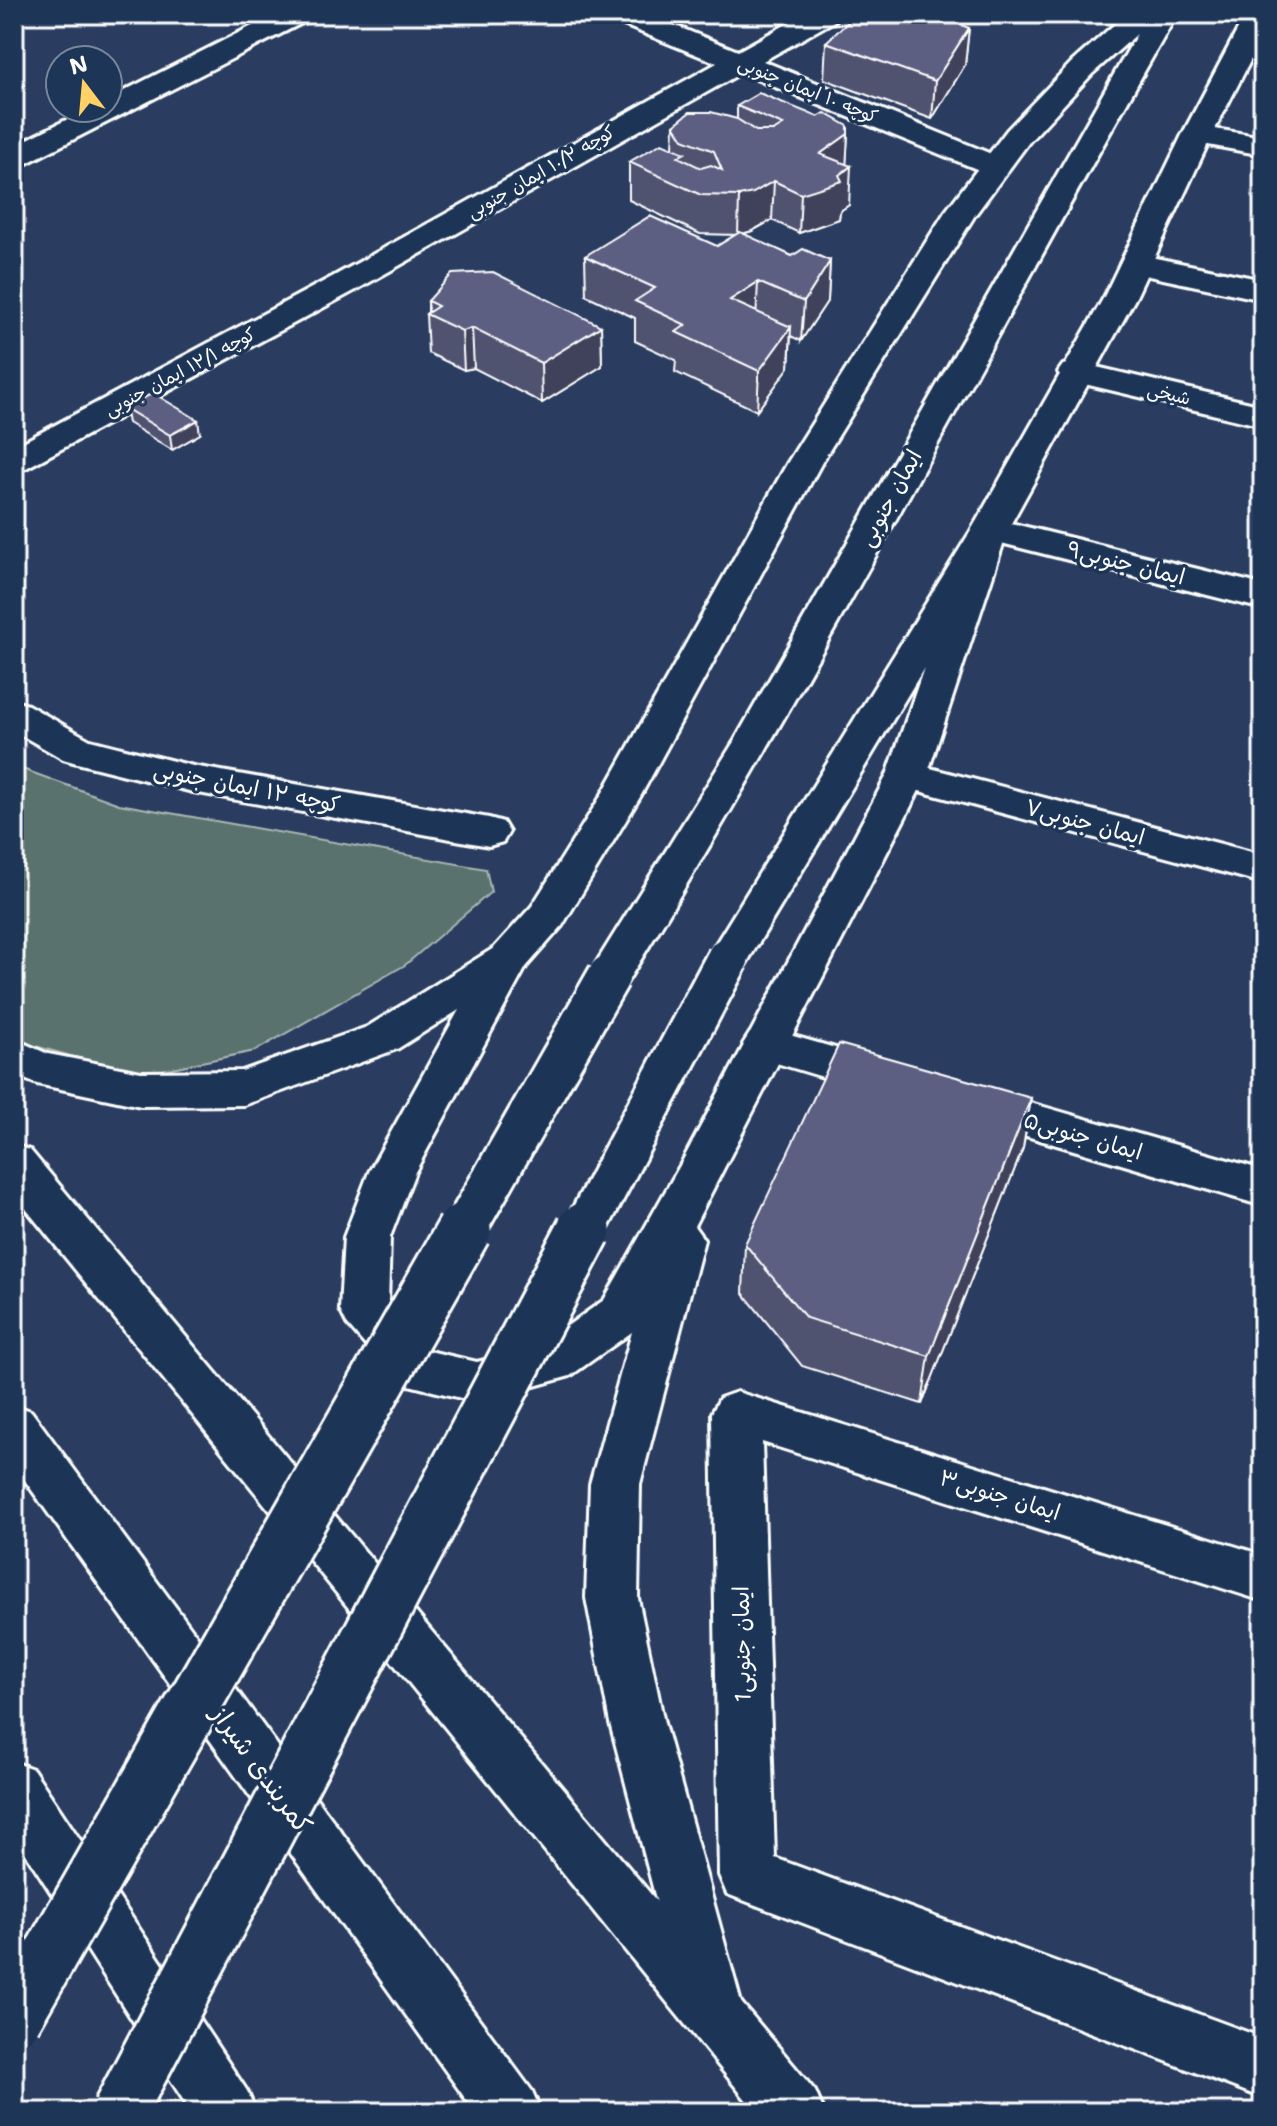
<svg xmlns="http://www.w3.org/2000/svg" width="1277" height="2126" viewBox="0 0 1277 2126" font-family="'Shantell Sans','Playpen Sans Arabic',sans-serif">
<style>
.green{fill:#5a726e;stroke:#acb8b6;stroke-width:2}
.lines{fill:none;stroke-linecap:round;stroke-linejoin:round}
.street-casing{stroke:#fff;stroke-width:6}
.secondary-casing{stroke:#fff;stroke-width:6}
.primary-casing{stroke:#fff;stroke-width:6}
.highway-casing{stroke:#fff;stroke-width:6}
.street{fill:#1d3557;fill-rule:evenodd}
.secondary{fill:#1d3557;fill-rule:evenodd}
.primary{fill:#1d3557;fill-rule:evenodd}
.highway{fill:#1d3557;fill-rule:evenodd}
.highway-bridge-far1-casing{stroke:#fff;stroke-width:47;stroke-linecap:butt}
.highway-bridge-casing{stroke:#fff;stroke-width:59;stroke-linecap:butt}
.highway-bridge-far1{stroke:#1d3557;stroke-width:41}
.highway-bridge{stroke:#1d3557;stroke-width:53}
.wall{fill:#505270;stroke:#fff;stroke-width:2}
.shaded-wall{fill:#41425b;stroke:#fff;stroke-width:2}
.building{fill:#5d5f82;stroke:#fff;stroke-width:2}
.labels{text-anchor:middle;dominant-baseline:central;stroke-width:7;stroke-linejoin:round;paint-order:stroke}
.far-street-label{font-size:18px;fill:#fff;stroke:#1d3557}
.street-label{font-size:22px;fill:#fff;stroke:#1d3557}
.near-street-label{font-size:26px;fill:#fff;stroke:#1d3557}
</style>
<rect width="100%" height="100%" fill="#2a3d60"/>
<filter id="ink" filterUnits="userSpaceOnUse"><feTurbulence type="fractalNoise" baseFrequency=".0125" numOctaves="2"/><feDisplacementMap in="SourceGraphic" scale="16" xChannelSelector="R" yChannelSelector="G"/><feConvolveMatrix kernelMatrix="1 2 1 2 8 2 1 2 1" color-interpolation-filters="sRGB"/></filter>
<g filter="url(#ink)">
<path class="green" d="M14,766l105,38 367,65 5,23 -86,73 -150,86 -117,24 -124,-35z"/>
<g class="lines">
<g class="street-casing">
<path id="street" d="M276,14h36l-4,6 -283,144 -11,3v-21l76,-38h18v-9z
M607,14h39l92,37 67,-37h35l-4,6 -73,41 243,99 4,6 -4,6 -11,3 -11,-3 -243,-99 -385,217 -330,178 -12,3v-24l320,-171 383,-213 -106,-43z
M1197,126l66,11v18l-77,-14 -4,-6 4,-6z
M1136,254l127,26v20l-138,-29 -5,-7 5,-7z
M990,518l273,67v24l-286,-72 -5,-8 5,-8z
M14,701l14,4 62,35 103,26 296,52 14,4 6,10 -6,10 -14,4 -296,-54 -116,-29 -14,-4 -49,-28z
M907,762l356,93v28l-370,-99 -6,-9 6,-9z
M765,1028l137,39 6,12 -6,12 -16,5 -136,-41 -7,-11 7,-11z
M971,1086l292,84v36l-308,-91 -6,-12 6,-12z
M737,1392l526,163v46l-501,-159 13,416 488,180v60l-536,-204 -8,-19 -7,-462 8,-15z"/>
</g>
<g class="secondary-casing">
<path id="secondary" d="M1075,362l188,44v20l-200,-47 -5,-7 5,-7z"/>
</g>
<g class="primary-casing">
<path id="primary" d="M1126,14h51c-185,324 -356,656 -553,973l-15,4 -15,-4 -6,-11 147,-236 402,-706 -45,40 -63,68 -54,73 -153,247 -182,335 -78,129 -36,41 -111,205 -25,65 -2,68 41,46 48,11 62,-16 65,-46 78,-138 205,-387 37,-107 -181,301 -15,4 -15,-4 -6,-11 265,-429 132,-232 78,-162 64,-121h17v22l-51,99 -76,162 -128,232 -81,246 -233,451 10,14 -64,244 -2,114 26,125 79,287 -8,20 -21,9 -21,-9 -8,-20 -75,-287 -24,-125 4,-114 42,-152 -62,44 -93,26 -80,-20 -50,-58 -7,-14 4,-73 25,-65 90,-162 -62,39 -153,56 -103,1 -104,-22 -23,-9v-36l34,15 93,18 101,-1 125,-44 127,-79 38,-42 69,-110 187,-334 157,-250 62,-82 65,-68z"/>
</g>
<g class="highway-casing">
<path id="highway" d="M14,1145l16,5 785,941 9,21h-68l-742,-918z
M14,1405l17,6 501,680 9,21h-66l-461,-647z
M14,1762l19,7 214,322 9,21h-65l-177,-277z"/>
</g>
<use href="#street" class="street"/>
<use href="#secondary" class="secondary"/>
<use href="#primary" class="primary"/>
<use href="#highway" class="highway"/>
<g class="highway-bridge-far1-casing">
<path id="highway-bridge-far1" d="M463,1232l146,-256
M583,1232l145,-274"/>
</g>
<g class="highway-bridge-casing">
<path id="highway-bridge" d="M14,2019l450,-789
M119,2112l465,-882"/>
</g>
<use href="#highway-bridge-far1" class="highway-bridge-far1"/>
<use href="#highway-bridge" class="highway-bridge"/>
</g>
<path class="wall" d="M969,28l-4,37 -33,54 -108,-40 2,-37z
M737,106l111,28 -2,30 3,41 -9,6 -1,8 -40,14 -27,-13 -20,11 -10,3 50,22 38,5 -2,39 -27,41 -10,-5 -2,31 -32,44 -82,-39 1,-12 -41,-19v-23l-49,-23 -1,-39 132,-10 19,-11 -36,-1 -71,-34v-38l44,-14 1,-23 63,-6z
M428,301l173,25 1,40 -60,37 -68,-35 -10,2 -36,-17 -2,-39 2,-2z
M125,408l75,26 -28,16 -44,-27z
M1031,1098l-8,50 -101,256 -120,-38 -59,-73 2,-49z"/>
<path class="shaded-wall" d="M969,28l-4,37 -33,54 3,-38z
M848,134l-2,36 5,-4 -2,39 -9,6 -1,8 -40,14 2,-39 19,-40z
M774,181l-2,39 -20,11 -14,4 1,-39z
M830,261l-2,39 -27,41 3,-39z
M758,282l-2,39 -26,-21z
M601,326l1,40 -60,37 -1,-40z
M791,327l-2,40 -32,44 2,-40z
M472,328l2,40 -10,2 -2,-39z
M198,420l2,14 -28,16 -2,-15z
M1031,1098l-8,50 -101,256 7,-48z"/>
<path class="building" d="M857,14h78l34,14 -34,53 -109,-39z
M759,93l59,24 7,-4 23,13v8l-28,20 31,12 -12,9 3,6 -41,13 -27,-13 -21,12 -14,3 -38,-1 -72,-33 33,-19 23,10 -7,4 23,11 10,-3 11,5 -8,-19 -31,-12 -9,-14 16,-13h21l26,7 19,12h17l10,-6 -46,-19z
M650,216l67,30 23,-14 52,24 11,-7 27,12 -26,41 -46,-20 -28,18 61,27 -32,44 -83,-39 10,-7 -51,-24 20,-13 -70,-32z
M493,272l108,54 -60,37 -69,-35 -10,3 -36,-17 12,-8 -10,-5 24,-27z
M153,393l45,27 -28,15 -45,-27z
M839,1044l192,54 -102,258 -123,-38 -61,-74z"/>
</g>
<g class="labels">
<g class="far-street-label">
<text transform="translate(808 90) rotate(22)">کوچه ۱۰ ایمان جنوبی</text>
<text transform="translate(541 172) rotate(-30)">کوچه ۱۰/۲ ایمان جنوبی</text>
<text transform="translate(180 372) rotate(-28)">کوچه ۱۲/۱ ایمان جنوبی</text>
<text transform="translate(1169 394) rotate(13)">شیخی</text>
</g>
<g class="street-label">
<text transform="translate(890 498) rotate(-61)">ایمان جنوبی</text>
<text transform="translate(1126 563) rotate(14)">ایمان جنوبی۹</text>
<text transform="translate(247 787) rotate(11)">کوچه ۱۲ ایمان جنوبی</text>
<text transform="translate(1085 822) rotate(15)">ایمان جنوبی۷</text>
<text transform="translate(1083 1136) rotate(16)">ایمان جنوبی۵</text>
<text transform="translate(1000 1495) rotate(17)">ایمان جنوبی۳</text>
<text transform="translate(742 1644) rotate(-91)">1ایمان جنوبی</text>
</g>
<g class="near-street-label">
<text transform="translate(262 1769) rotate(54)">کمربندی شیراز</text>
</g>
</g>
<rect width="1277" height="2126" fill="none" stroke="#1d3557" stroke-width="48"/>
<rect x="24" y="24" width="1229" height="2078" fill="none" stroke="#fff" stroke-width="3" filter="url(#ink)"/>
<g transform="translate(84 84) rotate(344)"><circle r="38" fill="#1d3557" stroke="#77869a" stroke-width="2"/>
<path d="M0-6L14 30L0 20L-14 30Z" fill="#ffd166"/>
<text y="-12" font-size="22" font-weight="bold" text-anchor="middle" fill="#ffffff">N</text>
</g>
</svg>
